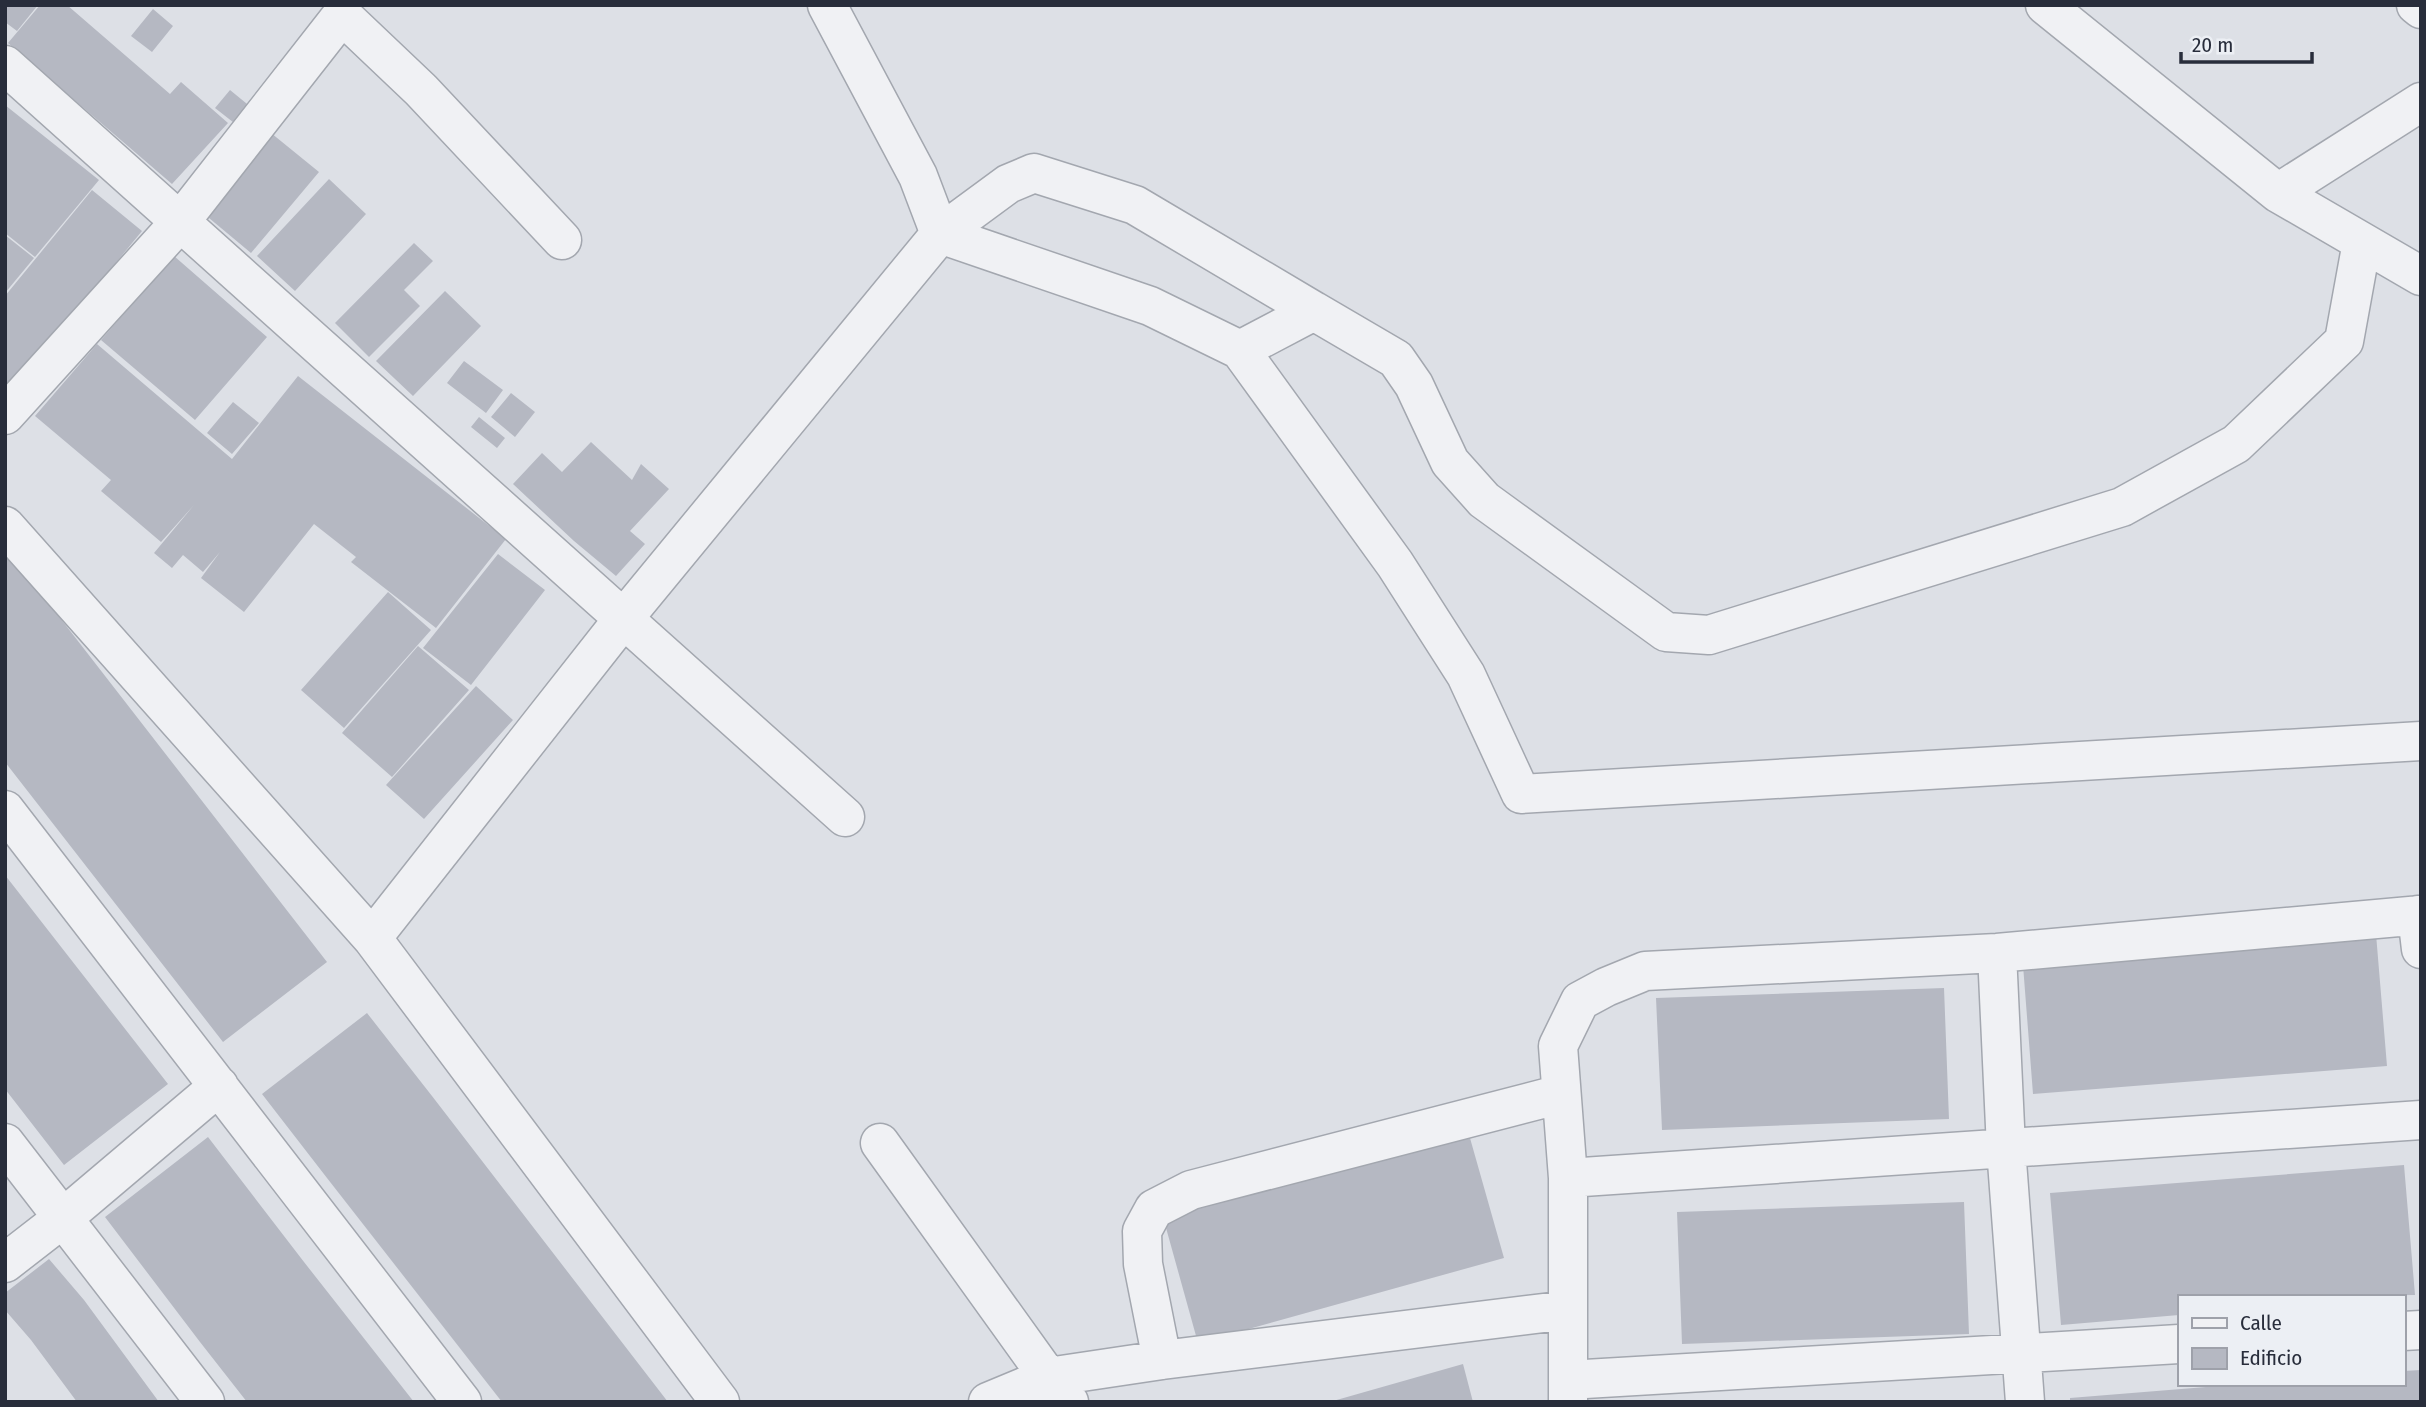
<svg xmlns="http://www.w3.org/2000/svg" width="2426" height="1407" viewBox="0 0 2426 1407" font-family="'Fira Sans Condensed',sans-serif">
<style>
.building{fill:#b5b8c2}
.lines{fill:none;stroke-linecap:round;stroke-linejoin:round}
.street-casing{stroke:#a3a7af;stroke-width:41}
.street{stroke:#f0f1f4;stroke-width:38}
</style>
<rect width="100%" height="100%" fill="#dde0e6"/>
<path class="building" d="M5,5h33l-21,26 -12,-9z
M40,5h27l103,89 11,-12 47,41 -56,61 -164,-141z
M153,9l20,17 -21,26 -21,-16z
M230,90l22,18 -14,18 -23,-18z
M5,105l94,75 -64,77 -30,-24z
M271,133l48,39 -68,81 -48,-40z
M329,179l37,35 -71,77 -38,-35z
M92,190l50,41 -130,158 -7,-5v-88z
M5,235l29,23 -29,35z
M414,243l19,18 -29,29 16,16 -51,51 -34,-34z
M174,256l93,81 -72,83 -94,-80z
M445,291l36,35 -68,70 -37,-35z
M97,344l135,115 66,-83 208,163 -70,89 -85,-66 5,-5 -42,-33 -70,88 -43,-34 19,-26 -17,20 -20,-17 -11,13 -18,-15 40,-48 -33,37 -60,-51 10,-11 -76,-64z
M464,361l39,29 -17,23 -39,-30z
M511,393l24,19 -20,25 -24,-20z
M233,402l26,21 -27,31 -25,-21z
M479,417l26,21 -8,10 -26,-21z
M591,442l41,38 9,-16 28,25 -39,42 15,13 -29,32 -42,-35 -61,-57 29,-31 20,19z
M5,547l322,415 -104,80 -218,-280z
M498,554l47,36 -74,95 -48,-37z
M388,592l43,38 -87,98 -43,-38z
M418,646l51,44 -77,87 -50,-44z
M476,686l37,34 -89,99 -38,-34z
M5,875l163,209 -104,81 -59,-76z
M2376,934l11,132 -354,28 -10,-129z
M1944,988l5,131 -287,11 -6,-132z
M367,1013l65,83 236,306h-166l-175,-224 -65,-84z
M1468,1131l36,127 -306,85 -35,-126z
M208,1137l96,125 110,140h-167l-47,-60 -95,-125z
M2404,1165l11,130 -236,2v18l-118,10 -11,-132z
M1964,1202l5,132 -287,10 -5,-132z
M49,1259l35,41 75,102h-82l-46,-62 -26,-30v-17z
M1463,1364l10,38h-140v-1z
M2421,1370v32h-351v-4l173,-14h160v-13z"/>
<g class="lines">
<g class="street-casing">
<path id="street" d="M2045,5l233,188 143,83
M2416,5l5,4
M5,65l840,752
M2278,193l143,-91
M940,234l210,72 90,44 155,214 71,111 55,119 900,-53
M940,234l68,-50 26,-11 101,32 179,106
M1240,350l74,-39 82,48 18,26 36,77 34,38 182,132 43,3 413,-128 114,-63 108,-103 18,-99
M5,415l175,-193 162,-207 79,75 141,150
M5,526l367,412 348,464
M5,810l457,592
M2417,915l4,34
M372,938l252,-320 316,-384 -22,-58 -91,-171
M1997,953l9,195 19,254
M5,1143l200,259
M880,1143l168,234 21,25
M1568,1178l853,-58
M5,1263l58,-45 156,-132
M2403,1331l18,-1
M1162,1360l-19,-96 -1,-33 12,-22 37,-19 370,-96
M1568,1380l611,-36
M988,1402l60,-25 114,-17 406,-50
M1568,1402v-224l-10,-132 22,-45 26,-14 39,-16 352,-18 424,-38"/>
</g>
<use href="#street" class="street"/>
</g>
<rect width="2426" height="1407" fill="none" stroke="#282d3b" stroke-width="14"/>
<rect x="2178" y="1295" width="228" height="91" fill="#eceff4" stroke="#9ea1aa" stroke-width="2"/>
<rect x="2192" y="1318" width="35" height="10" fill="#f0f1f4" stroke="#9ea1aa" stroke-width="2"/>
<text x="2240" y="1330" font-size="21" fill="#282d3b">Calle</text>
<rect x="2192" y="1348" width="35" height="21" fill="#b5b8c2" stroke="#9ea1aa" stroke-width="2"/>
<text x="2240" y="1365" font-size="21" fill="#282d3b">Edificio</text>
<path d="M2181 52v10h131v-10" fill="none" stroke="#282d3b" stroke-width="3.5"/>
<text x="2192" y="52" font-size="21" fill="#282d3b" stroke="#eceff4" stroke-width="5" paint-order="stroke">20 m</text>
</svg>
